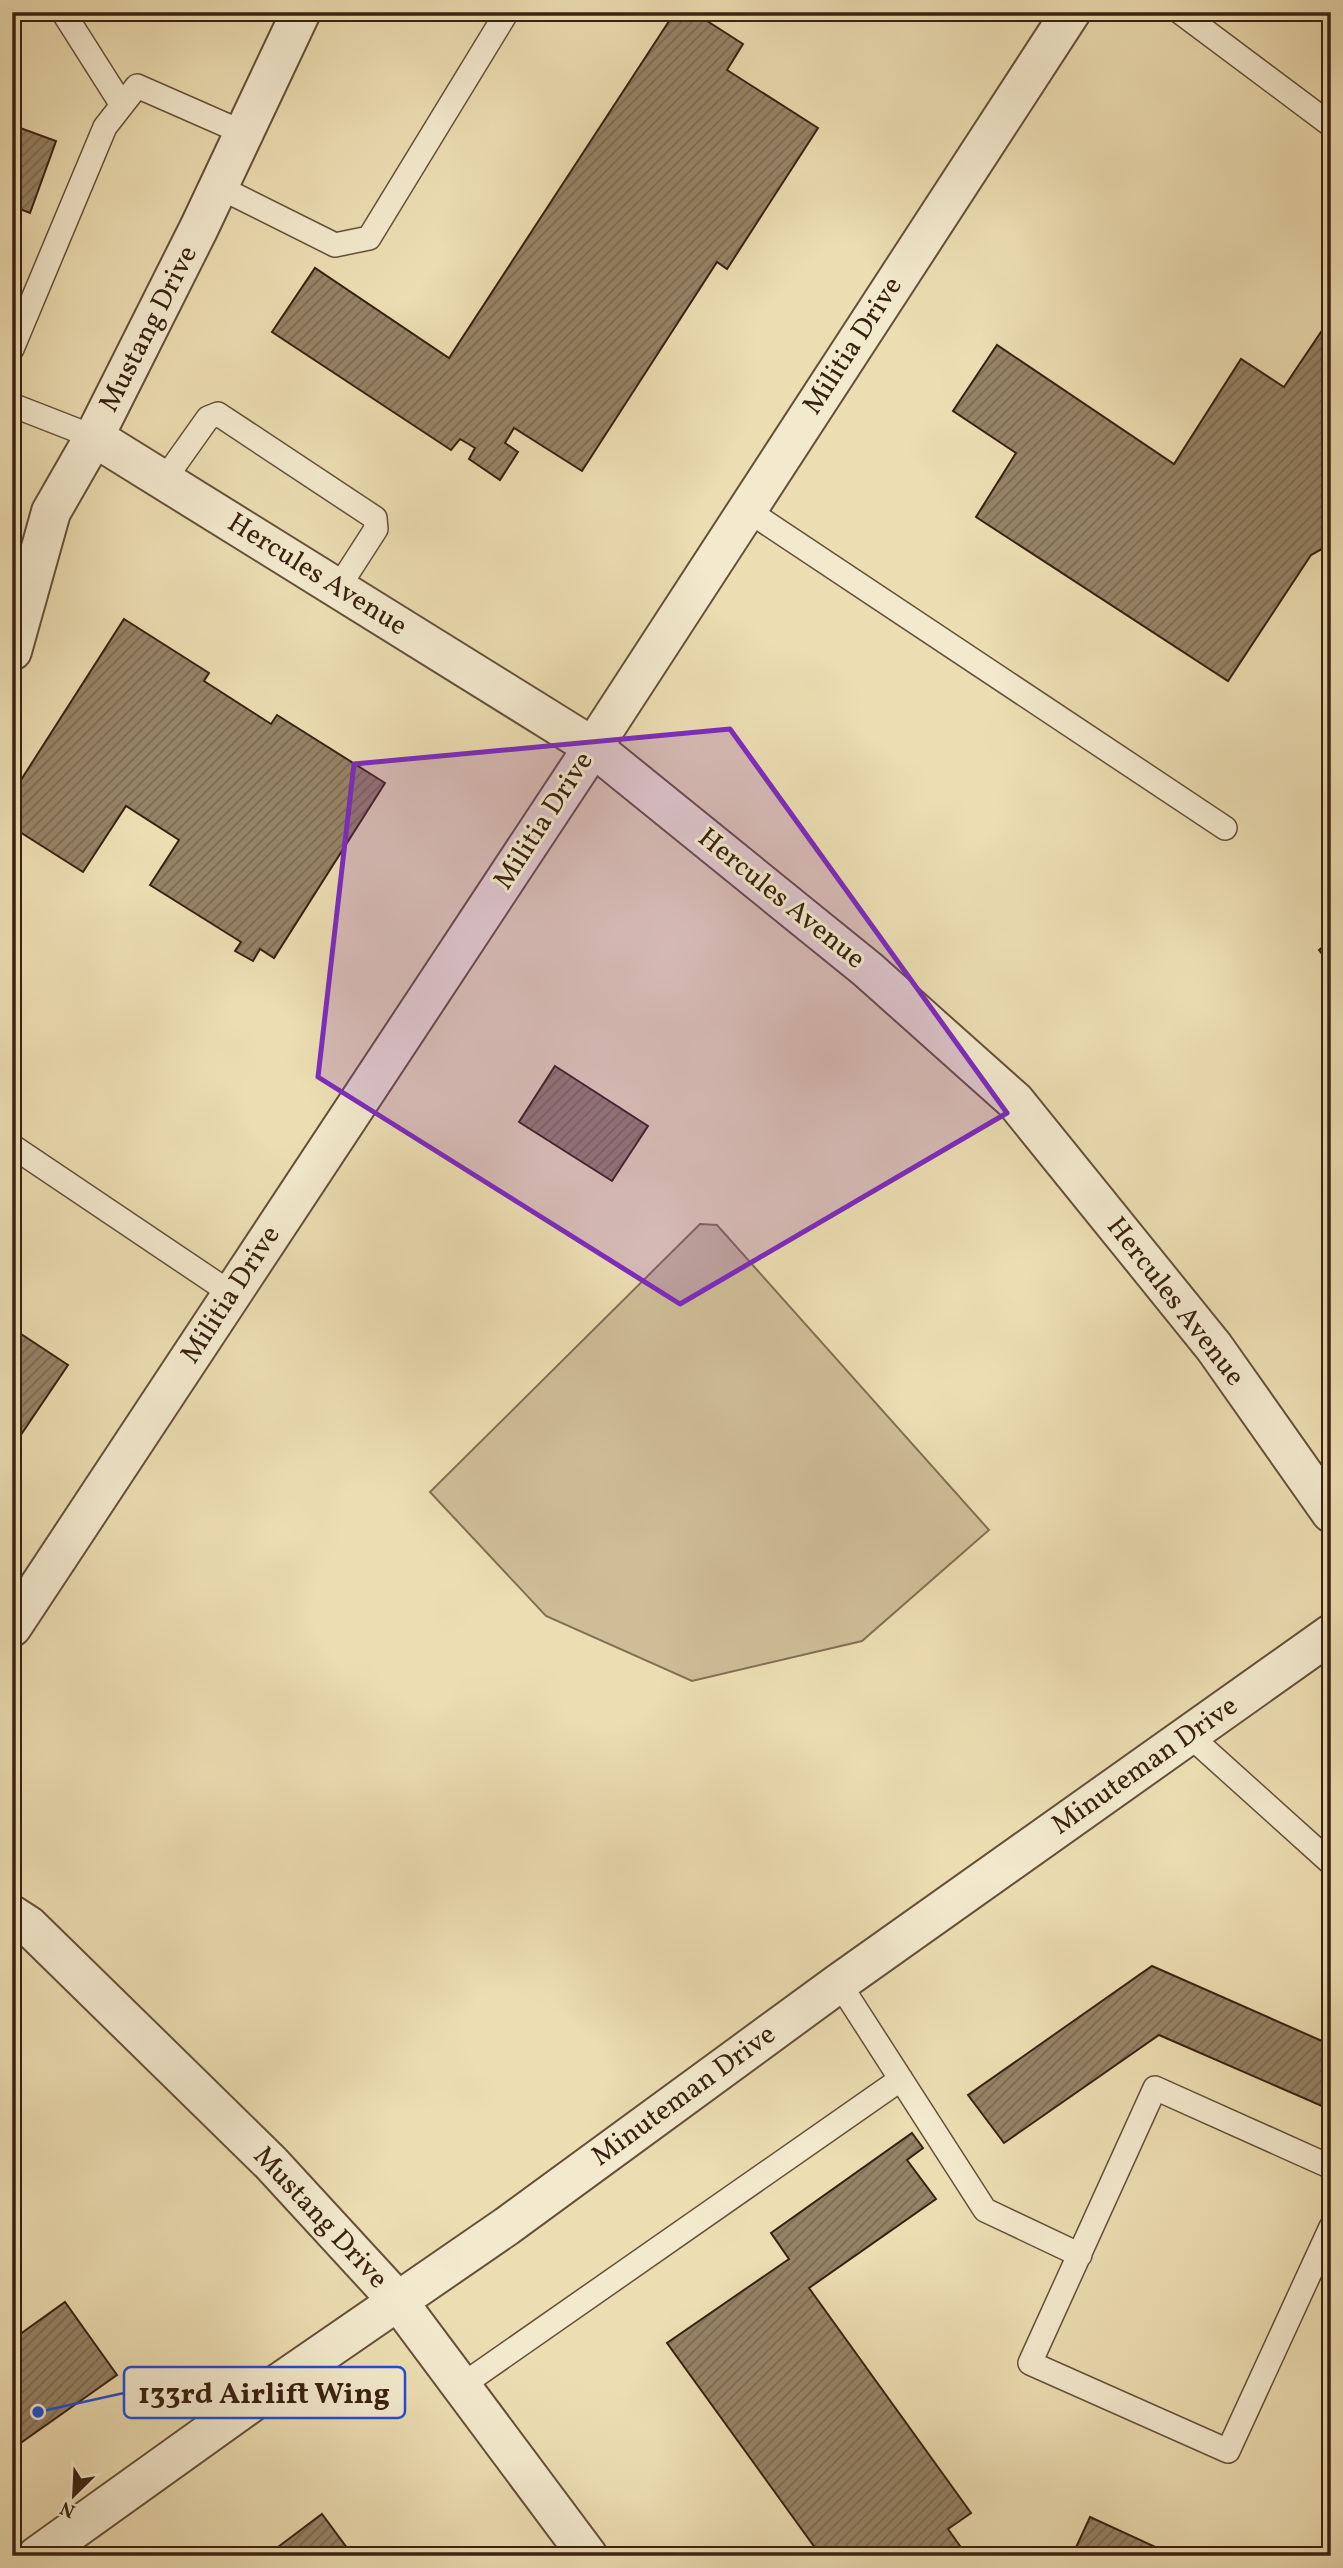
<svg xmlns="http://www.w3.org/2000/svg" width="1343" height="2568" viewBox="0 0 1343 2568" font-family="Vollkorn,serif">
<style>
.pitch{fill:#cebd97;stroke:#846f54;stroke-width:2}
.building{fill:url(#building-hatch);stroke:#392111;stroke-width:2}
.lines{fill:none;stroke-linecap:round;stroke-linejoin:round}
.lane-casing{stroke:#665039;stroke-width:26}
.street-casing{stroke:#665039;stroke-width:42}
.lane{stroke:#f3e9cd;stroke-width:23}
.street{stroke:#f3e9cd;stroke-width:38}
.marked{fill:#7b2cbf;fill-opacity:0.2;stroke:#7b2cbf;stroke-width:5;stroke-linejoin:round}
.labels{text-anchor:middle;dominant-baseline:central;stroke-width:6;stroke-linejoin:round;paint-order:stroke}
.street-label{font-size:28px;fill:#392111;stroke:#f3e9cd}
.leader{fill:none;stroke:#1d4ed8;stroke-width:2.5}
.callout-dot{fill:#1d4ed8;stroke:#f3e9cd;stroke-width:2.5}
.callout{fill:#f3e9cd;stroke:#1d4ed8;stroke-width:2.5}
.callout-label{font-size:30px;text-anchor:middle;font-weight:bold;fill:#392111}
</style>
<defs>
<pattern id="building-hatch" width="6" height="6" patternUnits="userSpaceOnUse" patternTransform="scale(1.75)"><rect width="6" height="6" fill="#968365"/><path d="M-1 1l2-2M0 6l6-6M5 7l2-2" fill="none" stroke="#7b6b52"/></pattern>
</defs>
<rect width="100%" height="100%" fill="#ecddb2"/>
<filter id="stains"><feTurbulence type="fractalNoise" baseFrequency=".00286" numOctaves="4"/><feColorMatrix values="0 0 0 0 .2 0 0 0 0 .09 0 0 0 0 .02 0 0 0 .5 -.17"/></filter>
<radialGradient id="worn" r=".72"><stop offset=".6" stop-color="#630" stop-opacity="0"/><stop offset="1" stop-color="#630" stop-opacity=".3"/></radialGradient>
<path class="pitch" d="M700,1224l17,1 272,305 -127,111 -170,40 -146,-65 -116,-124z"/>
<path class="building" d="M675,12h18l50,32 -16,26 91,58 -91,141 -10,-7 -135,209 -68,-43 -9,15 13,9 -18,28 -31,-21 6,-11 -15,-9 -9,11 -179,-118 43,-64 134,90z
M12,125l44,16 -26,72 -18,-7z
M1327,323l4,2v219l-20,11 -83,126 -252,-164 40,-64 -63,-42 44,-66 177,119 67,-105 43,28z
M124,619l85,54 -5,8 67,43 6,-9 108,68 -111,175 -14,-9 -7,12 -18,-10 6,-9 -91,-57 29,-45 -53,-34 -43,66 -71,-45v-33z
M1331,941v25l-12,-16z
M555,1066l93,60 -36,55 -93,-59z
M12,1328l56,37 -56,83z
M1152,1966l179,79v65l-172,-75 -155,108 -36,-48z
M912,2133l11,15 -16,12 29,39 -127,89 162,225 -23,16 19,27h-146l-154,-213 122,-84 -18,-26z
M65,2302l52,73 -105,74v-109z
M322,2514l31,42h-87z
M1090,2517l85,39h-103z"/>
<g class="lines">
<g class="lane-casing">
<path id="lane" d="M63,12l59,93
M1180,12l151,113
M219,187l116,58 34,-7 138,-226
M12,349l93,-222 32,-41 107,47
M12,405l82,32
M164,480l44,-62 10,-4 157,104 1,11 -38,59
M747,510l478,318
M12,1146l220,148
M1189,1735l142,128
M839,1983l146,227 95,45
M1331,2167l-176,-79 -125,275 198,88 103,-224
M461,2386l440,-307"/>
</g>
<g class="street-casing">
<path id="street" d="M94,437l499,310 274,222 148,132 199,246 117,166
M12,651l39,-139 43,-75 105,-209 102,-216
M12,1627l581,-880 478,-735
M12,1915l17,11 242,237 126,137 191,256
M37,2556l229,-164 241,-166 332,-243 492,-349"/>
</g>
<use href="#lane" class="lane"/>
<use href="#street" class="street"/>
</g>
<path class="marked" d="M730,729l277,384 -327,191 -362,-227 36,-313z"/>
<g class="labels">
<g class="street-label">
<text transform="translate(149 329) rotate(-63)">Mustang Drive</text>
<text transform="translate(853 346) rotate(-57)">Militia Drive</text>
<text transform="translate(317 575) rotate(32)">Hercules Avenue</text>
<text transform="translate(544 821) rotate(-57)">Militia Drive</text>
<text transform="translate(781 899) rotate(39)">Hercules Avenue</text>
<text transform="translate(231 1295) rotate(-57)">Militia Drive</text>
<text transform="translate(1175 1302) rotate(52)">Hercules Avenue</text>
<text transform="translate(1145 1766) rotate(-35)">Minuteman Drive</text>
<text transform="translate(684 2096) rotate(-36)">Minuteman Drive</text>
<text transform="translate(320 2218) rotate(47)">Mustang Drive</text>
</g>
</g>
<path class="leader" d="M38 2412L124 2393"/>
<circle class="callout-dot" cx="38" cy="2412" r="7"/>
<rect class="callout" x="124" y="2367" width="281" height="51" rx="7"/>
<g class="callout-label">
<text x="264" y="2403">133rd Airlift Wing</text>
</g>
<rect width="1343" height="2568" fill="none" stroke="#ecddb2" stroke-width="42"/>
<rect x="14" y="14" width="1315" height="2540" fill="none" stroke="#392111" stroke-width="3.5"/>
<rect x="21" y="21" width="1301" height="2526" fill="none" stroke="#392111" stroke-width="2"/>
<g transform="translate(74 2495) rotate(204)" stroke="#f3e9cd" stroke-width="5" paint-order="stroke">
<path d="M0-5L12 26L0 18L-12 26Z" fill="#392111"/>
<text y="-10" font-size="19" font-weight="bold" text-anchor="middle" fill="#392111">N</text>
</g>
<rect width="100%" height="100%" filter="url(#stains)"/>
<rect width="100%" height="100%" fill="url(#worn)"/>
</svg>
